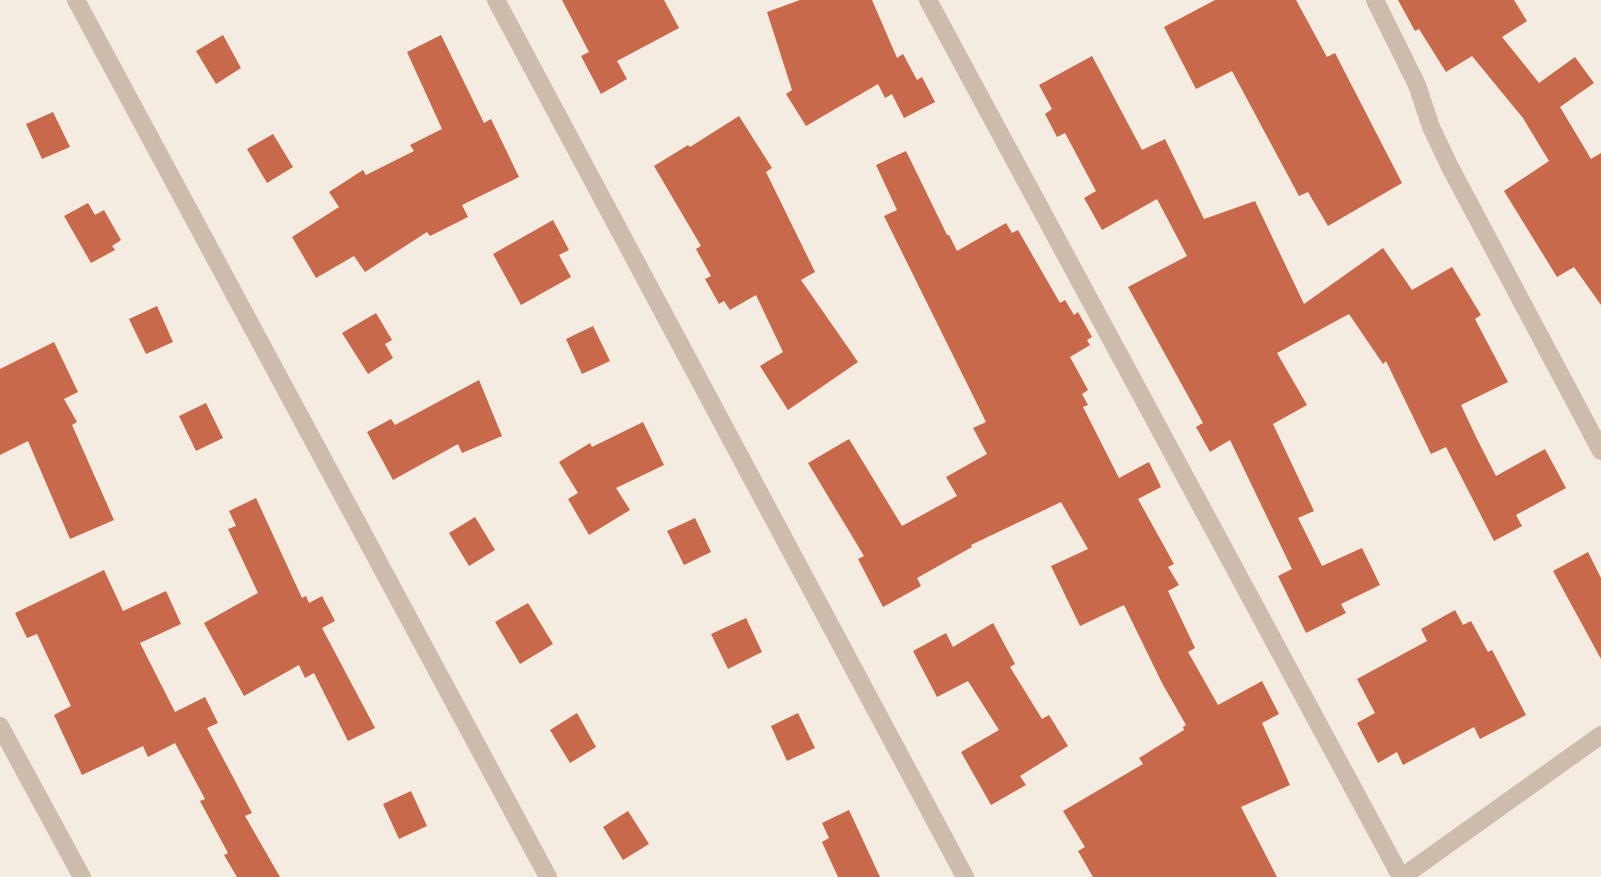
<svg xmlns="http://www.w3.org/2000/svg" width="1601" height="877" viewBox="0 0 1601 877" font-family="Manrope,sans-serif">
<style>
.building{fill:#c8694b}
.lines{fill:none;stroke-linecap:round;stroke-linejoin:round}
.minor{stroke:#cdbbac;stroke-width:18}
</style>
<rect width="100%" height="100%" fill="#f4ebe1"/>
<path class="building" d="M562,0h102l15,28 -62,33 10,18 -26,15 -20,-38 8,-4z
M800,0h72l25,58 6,-4 14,26 5,-3 13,25 -31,16 -12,-24 -7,4 -7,-14 -72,42 -20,-32 6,-4 -25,-78z
M1215,0h81l31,57 8,-4 67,130 -74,43 -20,-34 -9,4 -67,-125 -36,18 -32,-62z
M1398,0h116l13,21 -25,16 37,46 36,-26 19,26 -34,24 31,52 10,-6v152l-27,-38 -17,10 -53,-86 45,-30 -26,-43 -51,-62 -26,16 -27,-43 -4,2z
M223,35l18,33 -25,16 -20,-33z
M441,35l43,88 7,-4 28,58 -57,28 6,12 -38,19 -3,-4 -62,40 -11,-16 -38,22 -24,-41 47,-30 -10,-15 34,-22 3,5 48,-24 -4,-6 32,-16 -35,-77z
M1092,56l50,94 23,-11 39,80 51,-18 49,103 79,-56 29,42 40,-23 29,48 -6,4 33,63 -47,23 16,34 19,37 49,-27 21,39 -50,27 6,11 -28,15 -48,-94 -15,7 -45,-93 -3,3 -34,-50 -72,39 30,52 -34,19 41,87 -16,7 24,48 40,-18 18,37 -39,19 5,9 -40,20 -28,-57 14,-7 -62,-129 -20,12 -14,-25 7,-4 -75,-136 59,-31 -30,-57 -55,31 -18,-32 12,-7 -31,-58 -8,4 -12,-23 7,-5 -13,-24z
M53,112l17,35 -28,12 -16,-35z
M739,116l33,52 -6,4 49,100 -14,8 57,82 -70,48 -28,-44 23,-14 -27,-57 -26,15 -6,-9 -5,3 -14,-25 6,-3 -15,-27 5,-3 -47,-80 34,-21 2,2z
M273,134l20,33 -26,16 -20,-34z
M906,151l41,84h2l8,16 49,-28 6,10 6,-3 42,73 5,-3 9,15 4,-3 14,25 -5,3 3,5 -20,12 18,33 -6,4 6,11 -5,2 36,71 30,-16 12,25 -23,12 36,65 -6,3 11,18 -11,6 27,57 -7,4 30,53 44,-24 17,33 -17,9 28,62 -49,22 36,70h-184l-15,-26 7,-4 -22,-36 80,-47 -4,-6 45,-28 -1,-3 3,-2 -24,-42 -38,-78 -44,21 -29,-60 37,-17 -27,-47 -90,43 1,2 -55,31 4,8 -38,21 -25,-48 6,-3 -56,-93 41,-24 53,87 55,-30 -11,-19 41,-23 -14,-26 13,-6 -102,-206 13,-6 -21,-45z
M88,203l7,12 9,-5 17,30 -9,6 3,4 -24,13 -27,-47z
M553,220l16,30 -10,5 12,22 -50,28 -28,-51z
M157,306l16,36 -27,12 -17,-35z
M376,313l16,27 -7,4 8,14 -25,16 -26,-41z
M593,326l17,35 -28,13 -16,-35z
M54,342l24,50 -14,7 13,23 -5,3 42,95 -44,19 -42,-98 -28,14v-86z
M479,380l23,56 -40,17 -4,-9 -65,36 -26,-48 24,-13 4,6z
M206,403l17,35 -27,13 -17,-35z
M643,422l21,43 -48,23 14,22 -41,25 -21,-36 10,-6 -19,-31 31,-19 2,4z
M256,498l46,100 4,-2 3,7 13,-7 13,25 -13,7 53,100 -27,13 -34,-68 -9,5 -6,-13 -55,31 -40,-73 54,-30 -30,-64 8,-3 -7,-15z
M475,517l20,33 -26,16 -20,-33z
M695,518l16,34 -27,13 -17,-34z
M1588,552l13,26v81l-48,-88z
M104,570l19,41 43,-20 15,33 -41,19 35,69 30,-15 13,26 -11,5 45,85 -7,3 35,61h-43l-13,-22 4,-2 -28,-52 5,-2 -30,-56 -27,14 -5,-11 -61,29 -28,-60 17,-9 -34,-72 -10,4 -12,-25z
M528,603l25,41 -33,20 -25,-42z
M1455,610l8,15 8,-4 17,31 4,-2 34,65 -46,24 -6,-12 -71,38 -6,-13 -19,11 -21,-40 18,-10 -18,-34 70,-38 -6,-12z
M746,618l16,34 -34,17 -17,-35z
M993,623l22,41 -5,3 32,52 7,-4 19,31 -48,30 6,9 -35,20 -30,-53 38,-22 -31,-49 -31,16 -24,-46 33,-18 7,14z
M577,713l19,34 -26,16 -20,-33z
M798,713l17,35 -28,13 -16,-35z
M411,791l16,35 -28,13 -16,-35z
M849,810l31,67h-42l-16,-35 7,-4 -7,-15z
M628,811l21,33 -26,16 -20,-33z"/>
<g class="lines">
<path class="minor" d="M76,0l472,877
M496,0l469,877
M928,0l473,877
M1375,0l42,85 14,42 19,40 151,284
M0,726l82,151
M1402,877l199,-142"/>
</g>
</svg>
